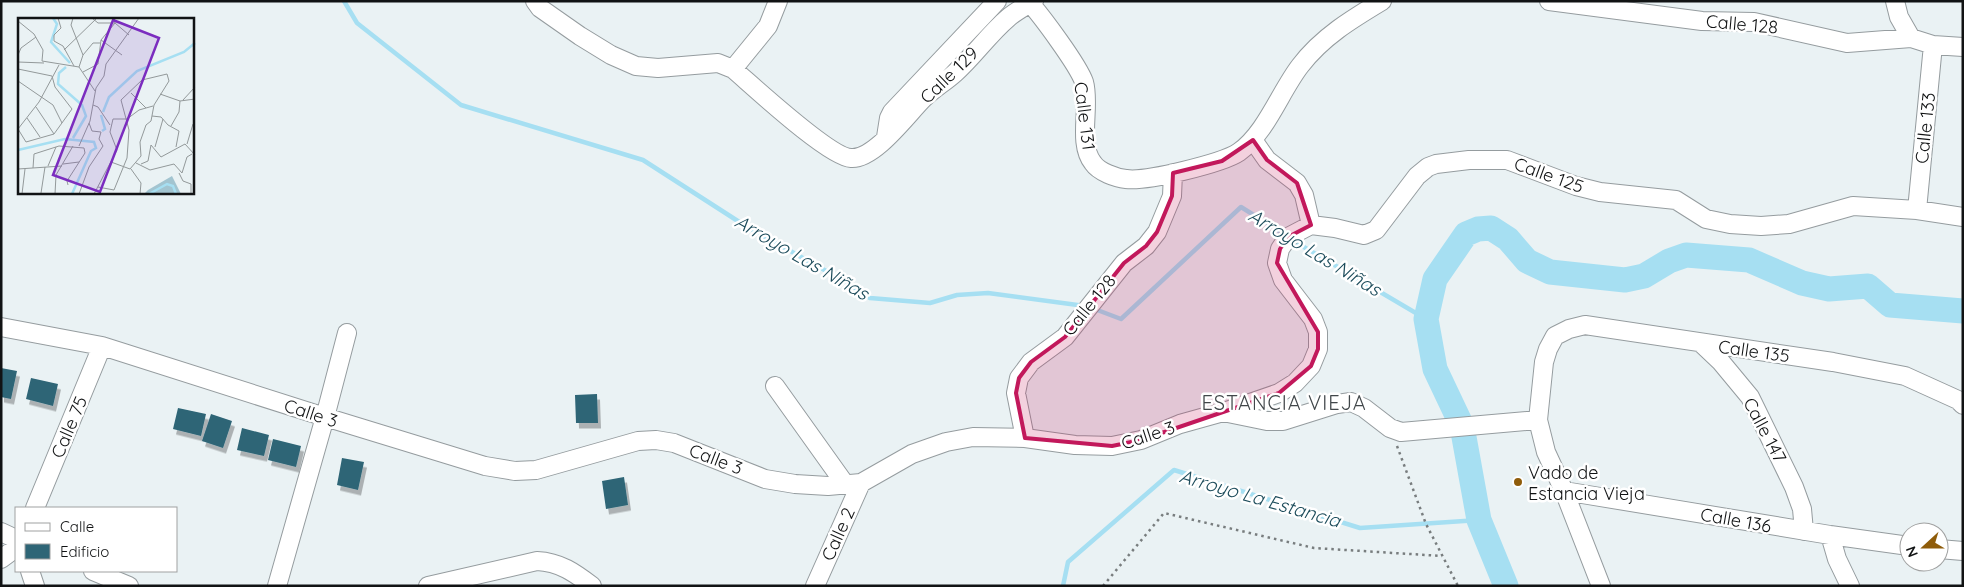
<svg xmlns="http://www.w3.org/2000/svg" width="1964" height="587" viewBox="0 0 1964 587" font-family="Quicksand,sans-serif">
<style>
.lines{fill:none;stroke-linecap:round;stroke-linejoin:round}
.stream{stroke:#a6dff2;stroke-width:4.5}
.river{stroke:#a6dff2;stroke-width:25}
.building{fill:#2e6576;filter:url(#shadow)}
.minor-casing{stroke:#959c9f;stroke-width:20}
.path{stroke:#787d7e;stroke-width:2.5;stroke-dasharray:2.5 4;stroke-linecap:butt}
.minor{stroke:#fff;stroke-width:18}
.marked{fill:#c2185b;fill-opacity:0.2;stroke:#c2185b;stroke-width:4;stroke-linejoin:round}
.poi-dot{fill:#8f5c0a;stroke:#fff;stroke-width:2}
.labels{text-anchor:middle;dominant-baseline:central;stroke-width:5;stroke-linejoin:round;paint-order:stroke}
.street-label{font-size:18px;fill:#111314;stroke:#fff}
.poi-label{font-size:18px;fill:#111314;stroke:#fff;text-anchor:start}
.water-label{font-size:19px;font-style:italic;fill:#1d4c5b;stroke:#fff}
.quarter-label{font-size:20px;letter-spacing:1px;fill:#41474a;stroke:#fff}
.inset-river{fill:none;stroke:#a6dff2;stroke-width:2.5}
.inset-road{fill:none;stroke:#93999a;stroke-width:1}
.view{fill:#7b2cbf;fill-opacity:0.15;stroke:#7b2cbf;stroke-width:2.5}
.inset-edge{fill:none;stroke:#111314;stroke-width:2.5}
</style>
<defs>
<filter id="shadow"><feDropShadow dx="3" dy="5.5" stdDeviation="0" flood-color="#0004"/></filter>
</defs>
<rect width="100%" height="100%" fill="#eaf2f4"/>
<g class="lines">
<path class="stream" d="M344,1l13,22 104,82 182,55 101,65 100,56 26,17 60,5 27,-8 31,-2 97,13
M1292,240l134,79
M1092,308l29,11 120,-112 43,27
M1063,586l5,-24 106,-92 186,58 119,-8"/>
<path class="river" d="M1506,586l-27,-66 -17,-94 -27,-57 -9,-50 9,-40 31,-45 12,-5 13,-1 17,11 19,22 23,11 75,8 19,-4 25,-15 17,-6 63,5 53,23 27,6 39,-3 22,19 73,6"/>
</g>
<path class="building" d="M1,368l16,3 -6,28 -10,-2z
M31,378l27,6 -5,22 -27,-7z
M597,394l1,29h-22l-1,-28z
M178,408l28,6 -5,22 -28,-7z
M211,414l21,7 -9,27 -21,-7z
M242,428l27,7 -5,21 -27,-6z
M273,439l28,7 -5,21 -28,-7z
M342,458l22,4 -6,28 -21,-5z
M624,477l4,28 -22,4 -4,-28z"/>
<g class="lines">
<g class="minor-casing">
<path id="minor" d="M535,1l5,7 40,28 31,19 25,11 22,2 60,-5 15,6c20,17 96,88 118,89 23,2 56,-43 72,-59 10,-10 22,-17 32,-26 19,-17 34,-39 53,-55 8,-7 18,-12 26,-17
M1028,1c13,14 50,64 56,81 7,24 -7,61 9,81 6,9 23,15 33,16 20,3 97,-16 113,-27 27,-19 41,-60 61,-86 22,-29 52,-47 82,-65
M1549,1l153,20 52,1 93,21 64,-5 22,7 30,2
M1895,1l4,16 12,21
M733,69l35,-43 10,-25
M886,137l3,-19 3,-6 105,-111
M1253,140l14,20 30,23 7,12 7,30
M1917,210l16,-165
M1,327l101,19 223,71 160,49 30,5 21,-1 102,-29 18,-1 18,3 91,36 30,5 33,2 33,-3 51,-29 34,-12 27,-5 52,1 50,7 37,1 29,-6 39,-16 43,-12 44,9h16l54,-17 14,-2 13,6 26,20 11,4 137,-12
M1701,343l20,19 29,35 44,90 8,22 2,22
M775,386l70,98
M1224,412l55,-19 16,-10 16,-17 7,-17v-17l-5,-13 -30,-39 -6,-17 3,-14 8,-12 23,-12 24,3 29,7 12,-5 41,-54 11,-9 8,-3 33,-4h38l69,26 24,6 76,8 30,19 24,5 31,2 28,-2 64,-18 64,4 46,7
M1025,438l-9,-45 3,-15 12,-16 34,-25 59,-74 22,-17 11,-14 15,-36 1,-23
M1564,491l266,44 79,11
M35,508l67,-162
M1,532l15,7
M1830,535l7,24 13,27
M1939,549l24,2
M1,559l15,-11
M30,571l5,15
M93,571l36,15
M277,586l48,-169 22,-84
M428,586l109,-25c23,1 38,12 55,25
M815,586l46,-103
M1601,586l-37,-95 -18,-39 -8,-32 6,-58 4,-13 7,-13 14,-7 16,-4 248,37 72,14 53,24 5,5"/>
</g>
<path class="path" d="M1397,446l29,78 32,62
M1103,586l61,-73 150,35 128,8"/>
<use href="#minor" class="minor"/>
</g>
<path class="marked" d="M1253,140l14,20 30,23 14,42 -23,12 -8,12 -3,14 41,69v17l-7,17 -32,27 -138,47 -29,6 -87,-8 -9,-45 3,-15 12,-16 34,-25 59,-74 22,-17 11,-14 15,-36 1,-23 49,-12z"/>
<circle class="poi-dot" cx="1518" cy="482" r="5"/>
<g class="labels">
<g class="street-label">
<text transform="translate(1742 24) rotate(5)">Calle 128</text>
<text transform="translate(949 75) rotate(-44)">Calle 129</text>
<text transform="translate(1085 116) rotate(83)">Calle 131</text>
<text transform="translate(1925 128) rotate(-84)">Calle 133</text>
<text transform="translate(1549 175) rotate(20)">Calle 125</text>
<text transform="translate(1089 305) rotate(-51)">Calle 128</text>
<text transform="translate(1754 351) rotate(8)">Calle 135</text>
<text transform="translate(311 413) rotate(18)">Calle 3</text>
<text transform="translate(69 427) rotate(-67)">Calle 75</text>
<text transform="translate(1765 430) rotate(62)">Calle 147</text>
<text transform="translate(1148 435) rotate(-18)">Calle 3</text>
<text transform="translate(716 459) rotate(21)">Calle 3</text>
<text transform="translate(1736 520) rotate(10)">Calle 136</text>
<text transform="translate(838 534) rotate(-66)">Calle 2</text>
</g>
<g class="poi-label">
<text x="1528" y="472">Vado de<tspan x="1528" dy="21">Estancia Vieja</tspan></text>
</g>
<g class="water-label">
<text transform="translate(1315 252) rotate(31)">Arroyo Las Niñas</text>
<text transform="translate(802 257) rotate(30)">Arroyo Las Niñas</text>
<text transform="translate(1260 498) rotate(16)">Arroyo La Estancia</text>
</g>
<g class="quarter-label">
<text x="1284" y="402">ESTANCIA VIEJA</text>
</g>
</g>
<g transform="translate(18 18)">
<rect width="176" height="176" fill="#eaf2f4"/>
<path d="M154,158l9,18h-37l4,-4z" fill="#a2c4d0"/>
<path class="inset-river" d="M35,0l4,6 -6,18 19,21M48,49l-7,6 -1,11 24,21 4,11 -13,22M85,94l6,-15 28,-26 47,-19 11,-9M83,97l4,14 -3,2M0,132l47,-11 29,3 2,6 -5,3 -19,43M131,176l18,-10 6,2 3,8"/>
<path class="inset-road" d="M40,0l3,10 -7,7v6l9,5 11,20M55,0l-2,7 12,30 -4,12M74,0l6,5h17l14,12M0,3l16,13 9,16 -1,11 37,6 16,24M83,22l21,15M46,32l33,-32M0,37l3,-7 15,-11M65,37l10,-12h7M0,44l26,1M0,51l34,7 3,11 17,22 -18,25 -28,8 -8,-13M65,54l15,-8 3,-24 14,-17 -1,-5M0,63l35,24 9,18M113,75l15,15M142,76l20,7 15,-2M165,82l12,-13M75,87l5,2 12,18M18,89l18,27M134,98l9,1 7,8 11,6 -3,16M9,100l13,19M153,108l8,-14 1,-11M0,111l21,-27 20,-37M92,114l3,-13h14l12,-9 14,-4M169,126l6,-20M61,128l11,-25 6,-33 8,-12 2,-12 33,-46M137,129l8,-28M93,144l19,7M118,145l14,7 24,-6 8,9 5,-16 5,-3M45,146l16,-2M123,146l7,-3 3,-16 10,12 24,-13 10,11M30,148l8,-19M15,150l1,-14 25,-8 25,2 1,5 -18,28 1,4M0,151l44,-3M113,151l10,14 -1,11M161,155l4,8 8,3v10M80,169l16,3 13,-32 2,-28 -8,-30 21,-20 25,-6 2,7 -15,24 -3,16 -5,4 -6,17 1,14 -11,13M23,175l4,-26M4,176l3,-25M37,176l1,-19 17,-29M61,176l10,-27 14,-21 -4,-7 2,-7 -9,-1 -3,-8M76,176l23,-44 -7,-18"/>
<path class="view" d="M95,2l46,18 -59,154 -47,-17z"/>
<rect width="176" height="176" class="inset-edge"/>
</g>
<rect width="1964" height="587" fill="none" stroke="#111314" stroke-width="5"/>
<rect x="15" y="507" width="162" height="65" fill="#ffffff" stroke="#a0a1a1"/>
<rect x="25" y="523" width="25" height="8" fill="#ffffff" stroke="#a0a1a1"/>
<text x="60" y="532" font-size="15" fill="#111314">Calle</text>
<rect x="25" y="544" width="25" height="15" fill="#2e6576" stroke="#a0a1a1"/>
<text x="60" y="557" font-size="15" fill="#111314">Edificio</text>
<g transform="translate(1924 547) rotate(249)"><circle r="24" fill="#ffffff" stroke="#a0a1a1"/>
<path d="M0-4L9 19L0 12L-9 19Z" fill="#8f5c0a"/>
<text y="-8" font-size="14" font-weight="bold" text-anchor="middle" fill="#111314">N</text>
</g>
</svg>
